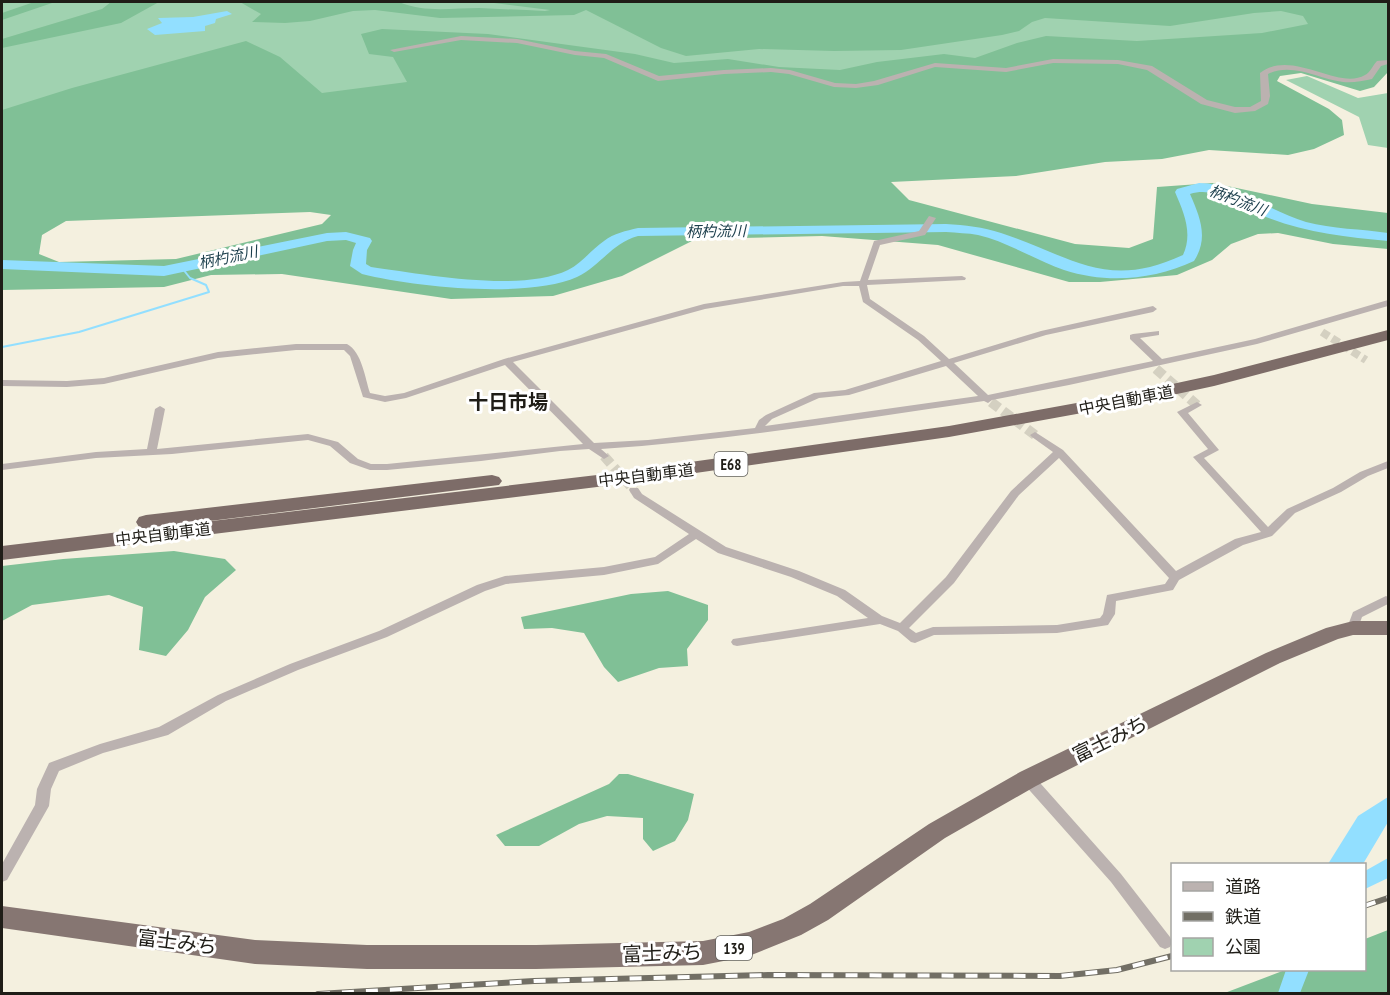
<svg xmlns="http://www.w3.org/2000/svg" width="1390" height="995" viewBox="0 0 1390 995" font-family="'PT Sans Narrow','Noto Sans JP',sans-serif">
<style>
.green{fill:#a0d2b0}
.forest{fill:#80c096;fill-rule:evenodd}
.water{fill:#92dfff}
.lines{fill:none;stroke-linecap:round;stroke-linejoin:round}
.stream{stroke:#92dfff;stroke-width:2}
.river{fill:#92dfff;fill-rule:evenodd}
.minor-tunnel-far1{stroke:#d4d0c1;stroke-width:8;stroke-dasharray:8 4;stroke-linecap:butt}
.minor-tunnel{stroke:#d4d0c1;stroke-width:10;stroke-dasharray:10 5;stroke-linecap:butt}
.minor{fill:#bbb2b0;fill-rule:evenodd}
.tertiary{fill:#bbb2b0;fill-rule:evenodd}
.trunk{fill:#867672;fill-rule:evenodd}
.motorway{fill:#7d6c68;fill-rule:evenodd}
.rail-casing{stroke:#726f65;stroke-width:6}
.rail{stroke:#fff;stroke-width:4;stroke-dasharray:12;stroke-linecap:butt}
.labels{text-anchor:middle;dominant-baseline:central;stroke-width:6;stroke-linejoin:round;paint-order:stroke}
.far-water-label{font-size:15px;font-style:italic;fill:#1a3d4b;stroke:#fff}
.shield{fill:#fff;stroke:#62615d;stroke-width:1.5}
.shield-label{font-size:15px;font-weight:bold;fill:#1f1d17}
.street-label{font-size:16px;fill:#1f1d17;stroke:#fff}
.quarter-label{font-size:20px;font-weight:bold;fill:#1f1d17;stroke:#fff}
.near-street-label{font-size:20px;fill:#1f1d17;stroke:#fff}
</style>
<rect width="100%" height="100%" fill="#f4f0df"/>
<path class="green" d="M2,2h1270l116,44 -927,78 -459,10z
M1307,76l51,22 30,-5v55l-20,-3 -9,-28 -73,-37z"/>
<path class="forest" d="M34,2h21l-53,18v-7z
M111,2h48l-38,21 -119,25v-9l100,-30z
M240,2h159c26,11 52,6 80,6 22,1 44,2 66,3l5,-1 -64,-8h902v70l-14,15 -14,4 -59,-18 -21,3 -3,5 52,28 13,11 2,15 -30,14 -26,6 -79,-5 -47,9 -57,3 -89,14 -125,6 18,18 166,44 54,4 24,-9 4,-52 56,-4 99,21 76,9v36l-55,-5 -55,-11 -20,1 -27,10 -19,16 -35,15 -77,7h-31l-131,-37 -116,-9 -126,3 -74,37 -69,20 -102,3 -169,-25 -71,1 -47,12 -162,3v-180l70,-22 174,-47 34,16 42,36 85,-11 -14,-25 -24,-3 -8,-20 21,-5 106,5 147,20 39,9 54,-4 51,8 61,3 37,-8 67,-8 31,4 42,-15 29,-7 91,5 125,-8 46,-9 -5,-8 -22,-5 -27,2 -84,13 -125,-8 -13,4 -13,9 -17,4 -101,15 -67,1 -75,-2 -73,7 -25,-8 -75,-38 -12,5 -134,3 -65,-8 -22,1 -43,10 -25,2 -33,-1 9,-8zM310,212l21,3 -9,9 -146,35 -117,3 -20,-8 3,-19 24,-14z
M174,551l51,8 11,11 -31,27 -17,33 -22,26 -27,-6 4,-43 -34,-12 -77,10 -30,16v-55l61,-7z
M668,591l40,14v15l-21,29 1,17 -29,2 -41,14 -14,-15 -20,-34 -32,-5 -28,1 -3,-12 110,-23z
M619,774h9l66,20 -6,26 -13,21 -22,10 -10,-12v-21l-36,-2 -28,8 -40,22h-34l-9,-11 113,-51z
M1388,930v63l-166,1 63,-24h79l1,-31z"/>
<path class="water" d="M227,11l5,3 -16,5 -1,4 -10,3v5l-50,4 -8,-6 15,-6 -4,-5 35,-1z
M1388,797v25l-25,42h-35l30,-48z
M1388,858v20l-23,11v-18z
M1286,970h23l-9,23h-22z"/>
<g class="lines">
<path class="stream" d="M2,347l77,-15 130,-40 -3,-7 -16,-7 -8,-10"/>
<path class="river" d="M1199,183c33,0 73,29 107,39 26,7 56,7 82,11v8c-47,-4 -95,-10 -138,-31 -20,-10 -38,-23 -60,-16 10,23 19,44 4,67 -41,19 -87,23 -130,9 -29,-10 -56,-28 -86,-35 -10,-2 -21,-2 -32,-3l-308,4c-26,7 -38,30 -61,41 -50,22 -162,10 -215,-3l-12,-8 3,-16 3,-7 -10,-3 -19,1 -163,35 -162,-7v-9l162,6 163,-33 19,-1 24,6 2,3 -5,9 -1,14 5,3c52,7 149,26 197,3 14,-7 23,-20 36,-29 10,-8 22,-10 34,-13l308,-4c19,1 37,3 55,9 70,23 105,58 182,22 10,-22 1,-42 -8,-63l2,-3z"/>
<path class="minor-tunnel-far1" d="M1322,332l44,28
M1156,369l2,2"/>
<path class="minor-tunnel" d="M1156,369l41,36
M991,402l44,33
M604,456l30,34"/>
<path class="minor" d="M929,216l7,2 -11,17 -45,10 -12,35 94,-4 4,2 -1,2 -98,5 3,14 54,37 25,23 92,-28 112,-25 4,3 -4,3 -107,23 -92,28 34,32 165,-34 -23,-22v-4l3,-1 26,-3v4l-19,3 22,21 93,-20 133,-39v6l-131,38 -188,41 -77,15 -4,3 -4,-2c-127,18 -255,40 -383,48l8,7 -5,3 -15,-10 -29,2 -79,10 -94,9h-17l-20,-7 -20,-17 -22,-6 -136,14 -76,4 -94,12v-6l94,-12 51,-3 8,-40 5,-3 5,3 -8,40 151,-15 30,8 20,17 13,5h16l196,-20 -78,-79 -99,33 -21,4 -22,-5 -13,-41 -6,-6h-48l-78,8 -114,26 -37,3 -65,-1v-6l65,1 37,-3 114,-26 78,-8h51c15,8 18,34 23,49l15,3 19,-3 100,-34 200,-55 139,-22 17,-1 14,-40 45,-10zM843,286h16l4,16 55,38 23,21 -96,29 -31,3 -48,22 -7,5 -4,8 -107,12 -54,3 -81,-81 192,-53zM946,366l32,30 -213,30 7,-7 47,-21 30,-3z
M1197,402l5,3 -14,8 31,37 -15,8 64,69 19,-18 46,-21 27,-16 28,-11v7l-20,8 -27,16 -46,21 -23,23 -29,9 -64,35 -6,10 -57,11 -1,13 -7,11 -51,8 -123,2 -19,8 -4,-1 -13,-11 -18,-7 -143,22 -4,-1 -2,-3 2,-3 135,-21 -31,-22 -46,-19 -73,-24 -22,-14 -38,25 -54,11 -98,9 -21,7 -98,46 -89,33 -72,31 -58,34 -65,18 -44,18 -8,18 -2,17 -42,74 -5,2v-18l33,-59 2,-16 12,-26 51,-19 59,-17 59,-32 72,-31 89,-33 98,-46 28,-9 99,-9 51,-10 34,-23 -55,-36 -5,-8 1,-2h8l4,6 84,53 73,24 46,19 37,26 18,7 46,-46 65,-86 42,-39 -21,-15 -2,-2 5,-3 28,18 113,121 59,-32 26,-7 -68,-75 15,-8 -31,-37zM1059,458l110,120 -4,6 -58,11 -4,19 -3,4 -43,7 -124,2 -17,6 -7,-5 45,-45 65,-88z
M1386,596l2,1v7l-26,13 -5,14h-8l-2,-3 6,-16z
M1028,774l5,1 88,99 49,63 2,5 -2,5 -5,2 -5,-2 -49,-65 -88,-99 -2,-4 2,-4z"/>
<path class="tertiary" d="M461,36l56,3 58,12 31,3 53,22 65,-6 47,-2 19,2 45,13 21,1 18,-3 61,-18 71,5 47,-9 65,1 34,6 55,34 28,7h15l11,-6 -1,-28c32,-25 78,18 105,2 5,-2 8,-10 12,-14l11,-1v4l-7,2 -9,13c-10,2 -19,4 -29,3 -24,-3 -51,-20 -75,-8l2,22 -2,8 -13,7 -20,2 -34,-9 -54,-34 -29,-6 -65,-1 -47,9 -71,-5 -57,18 -22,3 -22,-1 -45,-13 -18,-2 -47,2 -66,7 -54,-23 -29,-3 -58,-12 -56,-3 -67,12 -4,-2z"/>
<path class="trunk" d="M1353,621h35v14h-35l-15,4 -58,24 -244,123 -91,52 -117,82 -27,15 -52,21 -46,9 -167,4h-169l-112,-5 -253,-36v-22l253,34 112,5h169l167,-4 46,-9 34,-13 27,-15 119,-80 91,-52 246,-119 60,-25z"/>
<path class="motorway" d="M1388,330v10l-174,46 -88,19 -177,32 -352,50 -595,73v-14l595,-71 352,-49 177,-32 88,-19z
M492,475l7,2 3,4 -3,4 -353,44 -7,-2 -3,-5 3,-5 7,-2z"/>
<g class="rail-casing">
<path id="rail" d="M1364,906l24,-8
M318,994l216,-13 234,-6 292,1 57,-6 55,-14"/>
</g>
<use href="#rail" class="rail"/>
</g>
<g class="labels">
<g class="far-water-label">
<text transform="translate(1238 200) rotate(21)">柄杓流川</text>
<text transform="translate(716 231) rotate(-1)">柄杓流川</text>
<text transform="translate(228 257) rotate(-12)">柄杓流川</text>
</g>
<g class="shield">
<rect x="714.5" y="452" width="33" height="24" rx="4.5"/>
<rect x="716" y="936" width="36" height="24" rx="4.5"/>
</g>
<g class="shield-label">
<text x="731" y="464">E68</text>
<text x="734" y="948">139</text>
</g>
<g class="street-label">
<text transform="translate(1126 400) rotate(-11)">中央自動車道</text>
<text transform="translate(646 475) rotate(-7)">中央自動車道</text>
<text transform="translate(163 534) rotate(-7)">中央自動車道</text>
</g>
<g class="quarter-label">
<text x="508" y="402">十日市場</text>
</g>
<g class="near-street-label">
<text transform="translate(1110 739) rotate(-26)">富士みち</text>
<text transform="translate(177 942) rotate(7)">富士みち</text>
<text transform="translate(662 953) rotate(-2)">富士みち</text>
</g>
</g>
<rect width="1390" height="995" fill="none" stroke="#1f1d17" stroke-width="6"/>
<rect x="1171" y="863" width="195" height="108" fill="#ffffff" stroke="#a5a5a2" stroke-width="1.5"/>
<rect x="1183" y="882" width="30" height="9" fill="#bbb2b0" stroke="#a5a5a2" stroke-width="1.5"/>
<text x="1225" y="893" font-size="18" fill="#1f1d17">道路</text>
<rect x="1183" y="912" width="30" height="9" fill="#726f65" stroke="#a5a5a2" stroke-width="1.5"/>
<text x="1225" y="923" font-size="18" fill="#1f1d17">鉄道</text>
<rect x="1183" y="938" width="30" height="18" fill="#a0d2b0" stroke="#a5a5a2" stroke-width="1.5"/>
<text x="1225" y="953" font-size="18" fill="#1f1d17">公園</text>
</svg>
